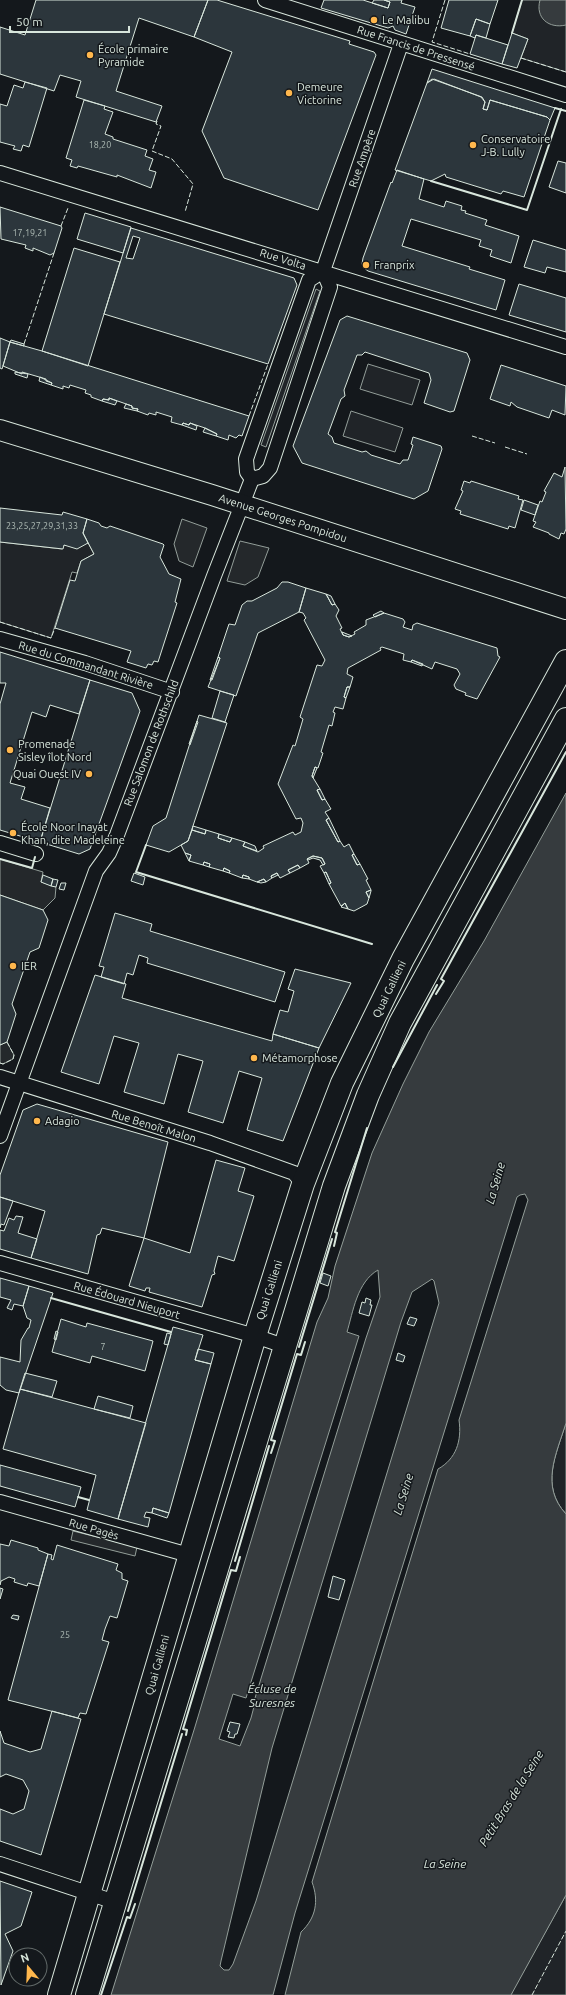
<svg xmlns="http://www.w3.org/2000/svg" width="566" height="1995" viewBox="0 0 566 1995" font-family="Ubuntu,sans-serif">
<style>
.green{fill:#202428;stroke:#939e99}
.parking{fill:#24282b;stroke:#939e99}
.water{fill:#363b3e;stroke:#939e99;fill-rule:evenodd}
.building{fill:#2c363c;stroke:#d8e6dc;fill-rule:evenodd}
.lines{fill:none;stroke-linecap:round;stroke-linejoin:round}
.street-casing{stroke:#d8e6dc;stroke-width:16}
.secondary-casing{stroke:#d8e6dc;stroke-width:22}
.primary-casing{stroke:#d8e6dc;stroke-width:24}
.street{stroke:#14181c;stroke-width:14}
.secondary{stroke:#14181c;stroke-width:20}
.primary{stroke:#14181c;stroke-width:22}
.fence{stroke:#d8e6dc;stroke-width:1;stroke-dasharray:5 2;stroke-linecap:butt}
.wall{stroke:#d8e6dc;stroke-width:2}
.poi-dot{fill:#ffb74d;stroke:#14181c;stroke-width:1.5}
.labels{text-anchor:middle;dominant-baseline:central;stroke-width:3;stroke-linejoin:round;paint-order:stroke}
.number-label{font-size:9px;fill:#adbab4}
.poi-label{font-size:11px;fill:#d8e6dc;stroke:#14181c;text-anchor:start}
.street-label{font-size:11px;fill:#d8e6dc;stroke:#14181c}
.water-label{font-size:12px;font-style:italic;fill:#d8e6dc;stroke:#14181c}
</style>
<rect width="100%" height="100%" fill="#14181c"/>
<path class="green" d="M522,0h44v72l-45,-14 7,-19 -16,-6z
M316,289l4,2 -54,156 -5,-2z
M368,364l52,16 -8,25 -52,-16z
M351,411l52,17 -8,24 -52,-16z
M0,542l62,7 2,-4 24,-2 6,11 -13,7 -4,12 -5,-1 -21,66 -51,-16z
M566,1423v91c-26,-28 -10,-59 0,-91z
M566,1895v100h-55l2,-5z"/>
<path class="parking" d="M182,519l25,9 -14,39 -14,-6 -5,-17z
M240,541l29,7 -11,29 -13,8 -18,-4z
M0,859l43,13 -2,10 15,5 -1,11 -12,12 -43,-15z
M7,1042l7,13 -1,4 -10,5 -3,-1v-18z
M73,1531l64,16 -2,9 -64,-16z"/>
<path class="water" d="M540,0h26v25c-17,4 -31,-7 -26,-25z
M566,793v630c-10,32 -26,63 0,91v381l-55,100h-226l16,-63c15,-14 18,-31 11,-50l126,-413c18,-10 24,-28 21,-49l69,-220 -3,-6 -5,1 -3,2 -222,716 -22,82h-162l83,-265 123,-408 11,-24 7,-32 37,-113 31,-69 26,-52 55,-91zM378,1270l2,27 -14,41 -111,360 1,1 -5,19 -11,28 -21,-7 14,-45 13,4 113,-362 -12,-4c6,-20 10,-50 31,-62zM432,1279l2,2 5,22 -183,598 -23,63 -4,6h-5l-4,-4 1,-5 51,-213 129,-426 11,-30z"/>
<path class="building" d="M36,0h172l-14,37 -55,-19 -23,73 46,15 -6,16 -80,-25 5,-16 -21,-6 -6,16 -54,-17v-47l25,8z
M208,0h9l133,41 -1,3 25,8 2,3 -58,155 -94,-32 -22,-47 30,-79 -38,-15z
M324,0h39l25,8 2,-6 -6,-2h18l-1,3 14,4 -9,27 -11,-4 -2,-4 -5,2 -67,-20z
M374,0h10l6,2 -2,6 -16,-5z
M449,0h49l-8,24 -14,-5 -6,17 -29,-8z
M476,19l14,5 -4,14 -10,-3 -1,3 -5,-2z
M512,33l16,6 -11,29 -15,-4z
M476,35l32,10 -6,19 -32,-10z
M432,69l123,39 -5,12 -3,-3 -57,-17 -3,10 -4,-1 2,-7 -4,-5 -47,-18 -7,4z
M432,79l50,18 3,5 -2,7 4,1 3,-10 57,17 3,3 -26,77 -21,-6 -2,3 -55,-17 -1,-3 -14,7 -36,-11 32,-87z
M25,82l22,6 -18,59 -6,-2 -2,6 -8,-2 2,-3 -15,-4v-38l7,2 7,-21 9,3z
M84,100l21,6 -1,3 9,3 -8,22 8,3v2l34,11 -2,6 8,3 -4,11 7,2 -5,16 -34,-13v2l-39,-11 -1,2 -7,-2 2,-6 -6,-2z
M558,161l8,2v30l-17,-6z
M397,170l27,9 -5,20 25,8 2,-6 16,5 -1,4 5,1 -1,2 22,7 -2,5 34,11 -8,27 -21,-7 2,-6 -13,-4 2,-6 -70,-21 -9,27 68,21 -1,2 36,11 -9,30 -128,-39 -4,-3 -2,-4 1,-6 28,-76 1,1z
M0,207l61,19 1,2 -8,25 -4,2 -17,-7v3l-8,-3 1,-3 -25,-6z
M85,213l46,14 -8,26 -46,-14z
M131,228l163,50 3,7 -29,79 -164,-50zM133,236l7,2 -7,21 -7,-1z
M533,240l33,10v22l-19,-5 -2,6 -21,-6z
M74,248l46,14 -32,104 -46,-15z
M519,284l47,14v34l-57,-17z
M347,316l120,37 3,7 -16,51 -4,1 -26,-9 7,-23 -2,-7 -64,-21 -3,3h-5l-13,35 1,6 -4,3 -13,35 4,3 2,6 28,9 4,-1 5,4 29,9 3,-4h5l5,-15 -2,-1 2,-7 28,9 1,3 -14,42 -14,8 -112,-36 -9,-17 47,-126z
M0,338l10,4 -8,27 -2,-1z
M11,340l13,4v2l-14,-4z
M10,342l32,9 207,65 -7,20 -3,-1 -3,3 -7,-3 -1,5 -12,-4 1,-2 -12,-6 -15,-5 -1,2 -6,-2 -1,2 -11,-3 1,-5 -16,-5v3l-7,-2 -1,2 -11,-4 1,-2 -6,-1v-2l-23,-8v2l-6,-1 -1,2 -11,-4v-2l-6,-2 1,-3 -16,-5 -1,3 -6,-2v3l-12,-4 1,-2 -6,-2v-2l-24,-7v2l-19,-8z
M501,365l65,21 -1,29 -13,-5 -3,8 -32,-11 -6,-5 -1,4 -20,-7z
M15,372l13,2 -1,4 -12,-4z
M40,377l12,6 -1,2 -12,-4z
M109,398l8,3 -2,4 -13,-4 1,-2 6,1z
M126,404l6,2v2l6,1 -1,2 -13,-3z
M183,423l6,2 1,-2 7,3 -1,4 -14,-5z
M205,428l12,6 -1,2 -13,-4z
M565,467l1,62 -2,5 -3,-1 -2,6 -10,-5v-1l-16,-6 3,-5 -3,-1 7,-20 2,1 4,-10 -2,-1 10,-18 8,4z
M464,481l6,2 1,-2 48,15 -1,3 5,1 -8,28 -6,-2 -1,3 -48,-15 1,-3 -6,-2 8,-18 -2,-1z
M524,500l14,5 -3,10 -14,-5z
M0,508l62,7 1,-3 24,7 -4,14 5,10 -11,6 -13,-4 -1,4 -63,-7z
M87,519l12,4 2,3 6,2 3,-2 53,18 1,1 -4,12 9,17 12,5 -6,23 2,1 -19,59 -4,-1 -2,4 -4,-1 -2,4 -19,-6 4,-11 -76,-23 15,-48 5,1 6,-20 13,-7 -11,-21z
M282,582h6l18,6 -7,24 -41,21 -22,63 -28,-9 12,-29 -2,-1 11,-33 6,1 7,-20 5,-4h5l25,-13z
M306,588l20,6 6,11 3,-1 4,6 -3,6 6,12 -2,1 3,6 6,2 6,-3 -1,-2 12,-7v-5l18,-7 19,6 2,3 -2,5 9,3 1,-5 4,-2 80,25 1,8 2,1 -23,42 -12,-4 1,-2 -10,-4 -2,-4 6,-11 -3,-5 -22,-7 -3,7 -20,-9 -1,2 -8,-2 1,-6 -22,-7 -2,1 1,2 -33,18 -1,6 6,3 -3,10h-3l-3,10 2,1 -3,11 -8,-2 -2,5 2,1 -3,13 -3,-1 -8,27 2,1 -5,15 -3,-1 -3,9 8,13 -3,1 5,10 3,-1 6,10 -6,3 4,6 -3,2 12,22 2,-1 4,6 5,-3 5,10 -2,1 5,10 3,-1 8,15 -2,1 5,10 -5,2 3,6 -2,6 -13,7 -6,-2 -3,-6 -4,3 -12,-22 2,-1 -5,-11 -2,1 -4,-7 5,-2 -3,-6 -9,-2 -6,3 2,4 -9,5 -2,-3 -10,5 2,3 -10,5 -3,-5 -6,3 1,2 -6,4 -2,-3 -7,3 -8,-3v-2l-6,-2 -1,3 -13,-5 1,-2 -6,-3 -1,3 -14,-4 1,-3 -6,-2 -1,3 -14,-4 2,-6 -6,-2 -4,-8 7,-4 4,-11 13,4 1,-4 13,4 -1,4 12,4 2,-4 13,4 -2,4 15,6 6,-4 -1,-2 30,-14 2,3 6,-3 2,-9 -2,-5 -5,1 -18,-35 15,-39 2,1 8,-27 -3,-2 17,-52 5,1 3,-6 -21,-40 2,-2 -3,-5 -4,-1z
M326,594l5,2 4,8 -3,1z
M381,611l3,2 -9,4 -2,-2z
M342,632l10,4 -3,1 -6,-2z
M0,652l90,28 -11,34 -29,-9 -4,12 -14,-5 -22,71 15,4 -4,12 29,9 -10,34 -40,-12v-126l6,-21h-6z
M218,657l2,1 -8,22h-2z
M412,660l11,4 -1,2 -11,-4z
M90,680l42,13 8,18 -50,138 -11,5 -39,-12z
M347,687h3l-4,11 -2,-1z
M220,691l14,4 -9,27 -13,-4z
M199,715l28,8 -39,118 -19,11 -23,-7 7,-19 13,-8z
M197,721l1,1 -8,23 -1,-1z
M315,767l2,1 -4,10 -1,-2z
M320,789l5,10 -3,1 -5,-10z
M329,818l11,23 -2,1 -12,-22z
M193,826l13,4 -1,4 -13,-4z
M219,834l13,4 -2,4 -12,-4z
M245,842l10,4 2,5 -14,-5z
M185,853l6,2 -2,6z
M354,854l6,10 -3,1 -5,-10z
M313,856l9,2 3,6 -2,1 -3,-5 -7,-2 -5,2 -1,-1z
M204,862l6,2 -1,3 -6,-2z
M298,865l2,3 -10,5 -2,-3z
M224,868l6,3 -1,2 -6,-2z
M326,872l5,11 -2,1 -5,-11z
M134,873l11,4 -2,8 -12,-4z
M277,873l1,2 -6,3 -1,-2z
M43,875l10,4 -2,7 -10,-4z
M243,875l6,2v2l-7,-1z
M53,879l5,1 -2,7 -5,-1z
M264,879l2,3 -5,1 -4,-1z
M61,883h5l-2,7 -5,-1z
M371,890v1l-2,7 -3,-6z
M0,895l43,15 5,10 -9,28 -9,4 -18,52 4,10 -9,28 -7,3z
M345,903l3,6 -7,-2z
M115,913l37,11 -2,7 135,41 -10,30 -128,-39 1,-5 -9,-3 -6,20 -6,-2 -3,11 -23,-7 3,-10 -5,-1z
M295,969l56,14 -32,65 -46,-14 7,-24 8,2 6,-21 -6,-2z
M95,975l31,9 -4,14 150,43 1,-7 46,14 -36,93 -36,-11 15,-52 -23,-7 -16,52 -35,-11 15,-51 -25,-7 -14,50 -40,-12 15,-49 -25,-7 -15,48 -38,-12z
M37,1104l131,38 -24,96 -42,-10 -2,6 -3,1 -9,39 -57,-16 14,-47 -45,-14v-22l23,-65z
M216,1160l29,8 -7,23 16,5 -20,65 -16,-5 -4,15 1,3 -3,1 -10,32 -53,-15 1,-4h-4l-1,3 -16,-5 15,-48 46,15z
M0,1197l13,4 -9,24 -3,-1 -1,4z
M16,1216l7,1 -5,16 19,6 -6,19 -31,-9v-19l4,1 5,-13 5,2z
M323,1273l8,3 -3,10 -8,-3z
M0,1278l29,8 -6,20 -9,-2 -2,6 -5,-2 4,-8 -11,-3z
M29,1286l24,7 -34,100 -13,-3 -6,-5v-28l20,5 1,-22 7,-12h1l2,-8 -4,-2 -4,-12z
M366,1298l5,2 -1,5h2l-3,11 -10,-3 3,-11 3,1z
M410,1317l7,2 -3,7 -7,-2z
M61,1319l25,8 1,-4 66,18 -8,30 -53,-15 -2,7 -38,-11z
M173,1327l30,8 -8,25 16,4 -42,149 -16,-5 -1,5 -6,-1 -2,5 6,1 -2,9 -30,-8z
M56,1331l2,1 -2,8 -2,-1z
M167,1333l4,1 -3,11 -4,-1z
M198,1349l16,4 -3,11 -16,-4z
M398,1353l7,3 -2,6 -7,-2z
M25,1373l32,8 -5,16 -32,-8z
M20,1389l126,34 -28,96 -31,-9 9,-35 -93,-26z
M98,1396l35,10 -3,12 -36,-9z
M0,1465l81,22 -6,20 -75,-21z
M153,1508l16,5 -2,5 -15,-5z
M11,1540l27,8v2l10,4 -9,32 -11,-3 -1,3 -13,-4 1,-3 -6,-2 -8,4 -1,4v-41l9,2z
M57,1545l61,19 -2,6 6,3v6l6,2 -11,37 -7,-2 -5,13 -3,11 7,2 -23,72 -6,-1 -2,5 -70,-18 40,-146 4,1 -1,4 2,1z
M333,1576l12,4 -6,20 -11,-3z
M0,1588l3,1 -3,10z
M13,1615l6,1 -1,4 -7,-2z
M52,1711l29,8 -40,136 -41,-14v-32l13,5 11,-5 5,-18 -6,-11 -17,-6 -6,3v-46l4,12 26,9 11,-3z
M230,1722l10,2 -3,10h-2l-1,4 -6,-1 2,-5 -3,-1z
M0,1881l32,11 -11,34 -16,8 8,17 -12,34z"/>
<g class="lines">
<g class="street-casing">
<path id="street" d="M265,0l301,95
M0,173l566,174
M252,479l-5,-7 -1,-13 63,-179 14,-9 78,-227
M252,479l11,-3 7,-8 60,-181 -7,-16
M0,639l85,24 87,29
M0,843l36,11
M0,1077l210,66 84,30 9,11
M0,1136l96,-265 13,-18 8,-18 97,-259 38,-97
M0,1263l255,73 29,10
M0,1502l189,53
M0,1864l115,38"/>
</g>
<g class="secondary-casing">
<path id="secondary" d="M0,430l212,65 354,114"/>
</g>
<g class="primary-casing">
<path id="primary" d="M59,1995l196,-659 48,-152 39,-101 61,-124 163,-298
M87,1995l247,-809 34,-91 32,-72 166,-304"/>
</g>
<use href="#street" class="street"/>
<use href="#secondary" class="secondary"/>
<use href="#primary" class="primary"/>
<path class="fence" d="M445,0l-13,42 38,12
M521,58l45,14
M157,121l-1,3 5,2 -9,25 20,8 21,25 -8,28
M61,226l7,-18
M24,344l30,-91
M249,416l19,-52
M472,436l23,7
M505,447l22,7
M0,622l51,16 4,-10
M0,1063l3,1 10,-5 1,-4 -7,-13
M532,1995l34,-64"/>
<path class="wall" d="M512,33l10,-33
M555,108l11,3
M431,181l96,29 34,-101
M146,845l-10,27 236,72
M0,859l32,9 3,-11
M436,994l8,-13 -3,-2 125,-227
M393,1067l44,-82
M334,1246l3,-13 -2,-1 32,-104
M51,1298l120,34
M299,1347l33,-108
M271,1453l4,-12 -4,-1 26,-86 4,1 4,-13
M78,1497l11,3
M235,1561l34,-115
M186,1735l1,-5 -4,-1 48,-159 5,1 4,-14
M128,1911l54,-177
M101,1995l26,-78 3,1 5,-14"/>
</g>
<g class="poi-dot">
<circle cx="374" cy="20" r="4"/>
<circle cx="90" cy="55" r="4"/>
<circle cx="289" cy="93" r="4"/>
<circle cx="473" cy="145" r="4"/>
<circle cx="366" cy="265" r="4"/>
<circle cx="10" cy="750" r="4"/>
<circle cx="89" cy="774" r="4"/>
<circle cx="13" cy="833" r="4"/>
<circle cx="13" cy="966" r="4"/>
<circle cx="254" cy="1058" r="4"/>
<circle cx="37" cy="1121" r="4"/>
</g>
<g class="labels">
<g class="number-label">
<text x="100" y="145">18,20</text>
<text x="30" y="233">17,19,21</text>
<text x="42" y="526">23,25,27,29,31,33</text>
<text x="103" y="1347">7</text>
<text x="65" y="1635">25</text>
</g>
<g class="poi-label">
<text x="382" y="20">Le Malibu</text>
<text x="98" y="49">École primaire<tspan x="98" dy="13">Pyramide</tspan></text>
<text x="297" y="87">Demeure<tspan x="297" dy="13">Victorine</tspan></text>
<text x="481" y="139">Conservatoire<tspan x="481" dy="13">J-B. Lully</tspan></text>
<text x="374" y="265">Franprix</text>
<text x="18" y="744">Promenade<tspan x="18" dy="13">Sisley îlot Nord</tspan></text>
<text x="81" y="774" text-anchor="end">Quai Ouest IV</text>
<text x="21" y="827">École Noor Inayat<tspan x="21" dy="13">Khan, dite Madeleine</tspan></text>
<text x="21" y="966">IER</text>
<text x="262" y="1058">Métamorphose</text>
<text x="45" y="1121">Adagio</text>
</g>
<g class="street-label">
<text transform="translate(416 48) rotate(18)">Rue Francis de Pressensé</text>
<text transform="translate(362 158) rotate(-71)">Rue Ampère</text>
<text transform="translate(283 259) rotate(17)">Rue Volta</text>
<text transform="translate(283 518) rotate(18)">Avenue Georges Pompidou</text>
<text transform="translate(86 665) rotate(17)">Rue du Commandant Rivière</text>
<text transform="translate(151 743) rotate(-69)">Rue Salomon de Rothschild</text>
<text transform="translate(389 989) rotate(-64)">Quai Gallieni</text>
<text transform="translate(154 1126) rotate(17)">Rue Benoît Malon</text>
<text transform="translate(269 1290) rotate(-72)">Quai Gallieni</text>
<text transform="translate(127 1300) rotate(16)">Rue Édouard Nieuport</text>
<text transform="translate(94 1529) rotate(16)">Rue Pagès</text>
<text transform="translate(157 1665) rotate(-74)">Quai Gallieni</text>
</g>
<g class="water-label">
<text transform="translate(495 1183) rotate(-74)">La Seine</text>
<text transform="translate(403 1494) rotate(-73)">La Seine</text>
<text x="272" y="1688">Écluse de<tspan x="272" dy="14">Suresnes</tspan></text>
<text transform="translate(511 1798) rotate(-58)">Petit Bras de la Seine</text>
<text x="445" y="1863">La Seine</text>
</g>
</g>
<g transform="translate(28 1967) rotate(341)"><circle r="19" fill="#14181c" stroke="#626a69"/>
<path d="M0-3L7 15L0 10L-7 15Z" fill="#ffb74d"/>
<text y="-6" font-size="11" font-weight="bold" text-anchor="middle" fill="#d8e6dc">N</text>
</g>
<path d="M10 26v6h119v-6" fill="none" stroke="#d8e6dc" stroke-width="2"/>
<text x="16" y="26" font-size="12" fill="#d8e6dc" stroke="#14181c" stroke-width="3" paint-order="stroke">50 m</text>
</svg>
